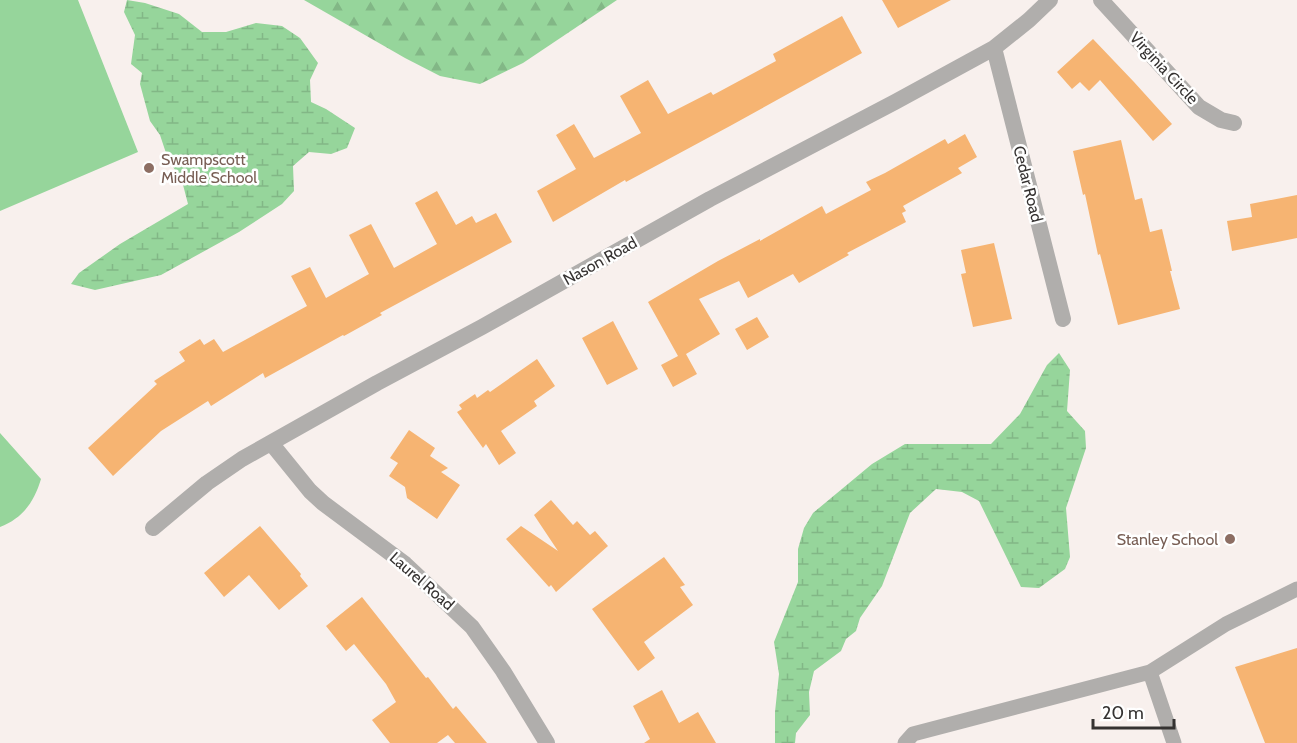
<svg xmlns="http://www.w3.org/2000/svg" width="1297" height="743" viewBox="0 0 1297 743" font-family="Cabin,sans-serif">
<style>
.forest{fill:url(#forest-firs)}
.wetland{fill:url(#wetland-marsh)}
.park{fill:#96d59b}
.building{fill:#f6b472}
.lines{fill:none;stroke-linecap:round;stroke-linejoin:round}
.service{stroke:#b0aeac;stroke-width:15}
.minor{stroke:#b0aeac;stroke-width:16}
.education-dot{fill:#8d6e63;stroke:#fff;stroke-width:2}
.labels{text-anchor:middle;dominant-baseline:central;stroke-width:5;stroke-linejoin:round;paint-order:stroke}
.street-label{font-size:16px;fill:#353231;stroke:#fff}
.education-label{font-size:16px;fill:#785e54;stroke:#fff;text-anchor:start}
</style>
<defs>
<pattern id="forest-firs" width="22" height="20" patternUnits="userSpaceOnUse" patternTransform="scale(1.5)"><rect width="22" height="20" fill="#96d59b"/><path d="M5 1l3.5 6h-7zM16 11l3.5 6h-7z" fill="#82b786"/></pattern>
<pattern id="wetland-marsh" width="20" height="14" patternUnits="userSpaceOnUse" patternTransform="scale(1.5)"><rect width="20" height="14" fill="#96d59b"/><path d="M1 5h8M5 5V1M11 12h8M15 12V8" fill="none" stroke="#82b786"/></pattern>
</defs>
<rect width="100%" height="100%" fill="#f8f0ed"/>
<path class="forest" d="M304,0h313l-94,63 -43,21 -40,-8 -35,-18z"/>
<path class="wetland" d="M127,0l18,3 34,11 23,18h24l30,-9 26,3 18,12 18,25 -8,17 1,22 15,7 29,19 -8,20 -16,6 -22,-2 -16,14 1,25 -12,13 -43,28 -78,43 -66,15 -24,-6 8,-11 41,-29 68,-40 -6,-23 -14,-22 -8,-24 -10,-14 -10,-37 2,-11 -11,-9 4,-29 -11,-23z
M1059,353l11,17 -3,41 18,20 1,17 -20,60 4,49 -5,12 -26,19 -18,-1 -42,-86 -17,-9 -26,-3 -26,24 -28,73 -22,32 -4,13 -10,8 -5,12 -27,20 -5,21 1,23 -14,18 -1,10h-20v-31l4,-38 -5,-32 24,-60v-33l6,-21 9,-15 59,-49 33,-20h86l29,-30 27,-49z"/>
<path class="park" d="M0,0h78l60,152 -138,59z
M0,433l41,46c-7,23 -18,39 -41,48z"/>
<path class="building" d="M882,0h69l-53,28z
M842,16l20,37 -132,73 -104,56 -1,-2 -72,42 -16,-31 39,-22 -20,-34 18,-11 20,34 47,-25 -21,-37 28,-16 20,34 43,-22 2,3 63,-34 -3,-7z
M1093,39l41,43 38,42 -19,17 -53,-61 -11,11 -9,-9 -8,7 -15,-17z
M965,134l12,23 -19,11 4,5 -59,33 3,5 -4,2 4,9 -59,31 2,2 -50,28 -6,-9 -45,24 -9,-17 -40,18 21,35 -34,20 11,20 -24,13 -12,-22 17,-9 -30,-54 70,-41 42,-22v2l62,-35 4,8 45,-24 -5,-8 19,-9 60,-34 3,5z
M1121,140l14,60 7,-2 8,34 12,-3 10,42h-2l10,38 -62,16 -18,-71 -2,1 -13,-61 -2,1 -10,-44z
M437,191l19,34 16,-9 4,7 20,-10 16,29 -132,71 2,2 -38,21 -1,-1 -78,43 -2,-5 -52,33 -3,-5 -47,30 -48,45 -25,-28 69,-64 -3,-3 31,-20 -6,-9 21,-13 4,6 10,-6 9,13 84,-46 -16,-30 19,-9 16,31 43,-24 -20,-39 22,-11 23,44 43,-24 -22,-41z
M1297,195v43l-65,13 -5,-30 25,-4 -2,-13z
M994,243l18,76 -39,8 -12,-53 5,-1 -5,-23z
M757,317l12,20 -22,13 -12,-21z
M613,321l25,48 -31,16 -25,-47z
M537,359l18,27 -21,15 3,5 -36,25 15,22 -17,12 -13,-21 -3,4 -26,-36 5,-3 -3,-4 16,-11 2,4 11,-8 2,2z
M409,430l26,18 -5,8 18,12 -7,4 19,13 -23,34 -30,-21 -2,-11 -16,-11 9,-13 -8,-5z
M551,500l22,25 4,-4 13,14 5,-4 13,15 -52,46 -5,-7 -2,2 -43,-48 15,-13 37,25 -24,-36z
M260,526l41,48 -1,2 8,10 -29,24 -30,-35 -25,22 -20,-24z
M664,557l21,28 -5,2 13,18 -49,37 11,16 -17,13 -46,-62z
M362,597l64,81 2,-1 25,32 3,-3 31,37h-32l-7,-8 -11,8h-47l-18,-23 24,-18 -10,-18 -32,-40 -8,7 -20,-25z
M1297,648v95h-32l-30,-76z
M662,690l17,33 19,-11 18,31h-72l6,-4 -17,-33z"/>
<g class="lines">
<path class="service" d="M1150,672l76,-48 71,-35
M905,743l8,-9 237,-62 24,71"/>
<path class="minor" d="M1101,0l98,107 22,13 13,3
M994,48l69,271
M271,443l39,48 13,12 82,61 67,63 31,44 44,72
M153,528l54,-45 35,-24 135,-76 105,-56 228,-128 185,-97 99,-54 35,-28 21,-20"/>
</g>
<g class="education-dot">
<circle cx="149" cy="168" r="6"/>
<circle cx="1230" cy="539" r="6"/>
</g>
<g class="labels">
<g class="street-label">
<text transform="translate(1164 68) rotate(47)">Virginia Circle</text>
<text transform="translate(1028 184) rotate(76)">Cedar Road</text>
<text transform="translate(600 261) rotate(-29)">Nason Road</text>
<text transform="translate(422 581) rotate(41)">Laurel Road</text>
</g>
<g class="education-label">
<text x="161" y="159">Swampscott<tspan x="161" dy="18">Middle School</tspan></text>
<text x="1218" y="539" text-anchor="end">Stanley School</text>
</g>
</g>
<path d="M1093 719v9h81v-9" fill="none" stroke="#353231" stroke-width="3"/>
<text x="1102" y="719" font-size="18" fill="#353231" stroke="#ffffff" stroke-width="4.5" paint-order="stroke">20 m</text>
</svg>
